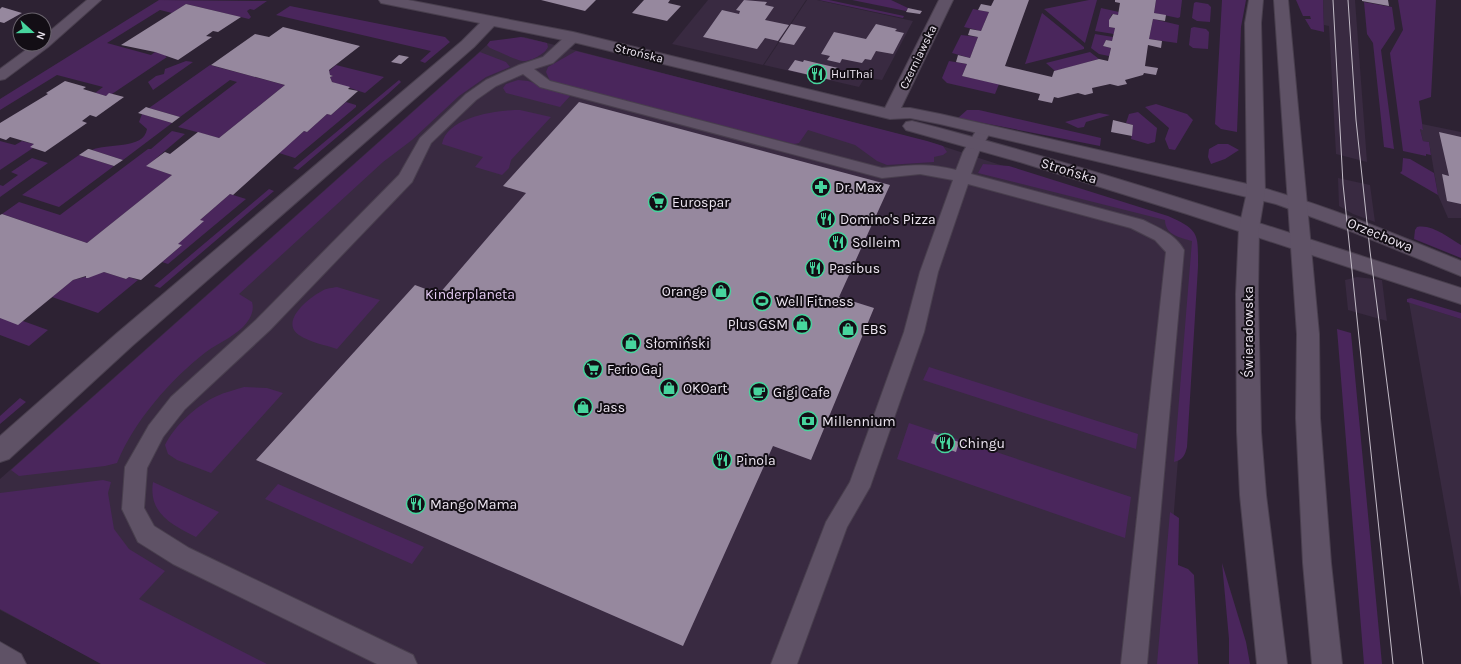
<svg xmlns="http://www.w3.org/2000/svg" width="1461" height="664" viewBox="0 0 1461 664" font-family="Karla,sans-serif">
<style>
.built{fill:#392a41}
.green{fill:#4a265c}
.building{fill:#96889e}
.lines{fill:none;stroke-linecap:round;stroke-linejoin:round}
.service-casing{stroke:#493f4e;stroke-width:2}
.minor-casing{stroke:#493f4e;stroke-width:2}
.tertiary-casing{stroke:#493f4e;stroke-width:2}
.service{fill:#5f5266;fill-rule:evenodd}
.minor{fill:#5f5266;fill-rule:evenodd}
.tertiary{fill:#5f5266;fill-rule:evenodd}
.tram{stroke:#c3bcc8;stroke-width:1}
.labels{text-anchor:middle;dominant-baseline:central;stroke-width:4;stroke-linejoin:round;paint-order:stroke}
.far-street-label{font-size:12px;fill:#ece5f0;stroke:#130e15}
.far-poi-label{font-size:12px;fill:#ece5f0;stroke:#130e15;text-anchor:start}
.street-label{font-size:14px;fill:#ece5f0;stroke:#130e15}
.poi-label{font-size:14px;fill:#ece5f0;stroke:#130e15;text-anchor:start}
.park-label{font-size:14px;fill:#e6ccf5;stroke:#130e15}
</style>
<rect width="100%" height="100%" fill="#2d2233"/>
<path class="built" d="M708,0h98l-43,65 -91,-21z
M807,0h10l96,21 -31,59 -17,-3 -6,10 -95,-22z
M1323,0h32l12,162 -31,-8 -7,-128 -5,-1z
M524,37l409,106 242,79 20,17 -25,324 22,101h-1089l-103,-54v-131l487,-434 3,-3z
M1422,124l39,8v86h-13l-10,-23 -9,-53 -6,-1 -3,-12h3z
M1338,178l32,7 5,37 -22,-8 -14,-8z
M1357,277l25,3 5,41 -39,-11 -3,-30z
M1409,302l52,17v279z"/>
<path class="green" d="M159,0l108,1 -13,9 -4,-1 -3,2 4,6 -2,2 -63,-15 -14,9 -12,-3 -53,33 44,12 4,-3 11,3 -1,1 2,1 -55,37 -6,2 -11,-3 8,-6 -46,-12 -57,35v-11z
M819,0h10l75,16 -1,2z
M852,0h39l17,8 -2,3z
M1089,0h8l-12,43 -41,-34z
M1156,0h26l-2,17 -2,1 -24,-5z
M1222,0h24l-5,27 -4,105 -16,-3 -6,-5z
M1296,0h27l1,32 -13,-3 -6,-10h6l-1,-3h-7z
M1398,0h38l-5,97 -12,4 4,29 -3,-1 3,12 6,1 2,13 -5,-1v2l-23,-5 -13,-98 13,-23z
M1196,2l12,2 3,3 -1,15 -13,-1 -5,-3 2,-15z
M1364,2l28,5 3,22 -14,21 13,99 -10,-2 -11,-104 -6,-9z
M290,6l155,31 5,5 -25,21 -5,-2 11,-10 -155,-36z
M1101,8l18,4 -1,3 -6,-1 -3,6v7l6,1 -1,6 -19,-3z
M973,9l16,3 -8,19 -17,-4z
M1042,13l42,34v2l-59,15z
M1153,19l26,6 -2,18 -28,-4z
M1194,27l12,2 3,3 -1,17 -15,-1 -4,-3 2,-17z
M1095,34l18,3 -1,4 -6,-1 -3,6 8,2 -2,8 -10,-2 -8,-6z
M961,35l17,2 -8,21 -18,-5z
M521,37l26,6 1,4c-3,7 -17,14 -24,14 -7,0 -26,-10 -34,-13l-3,-3 3,-4z
M576,51l351,90 16,5 4,6 -4,3 -9,2v5l-47,3 -10,-4 -22,-16 -47,-15 -9,13 -5,1 -244,-63 -4,-9 2,-5z
M480,52l26,10 4,5 -24,10 -27,19 -47,44 -29,22 -144,132 13,8c3,10 -3,19 -10,26 -11,10 -25,16 -36,24 -35,27 -72,69 -89,111l-12,3 -86,10 -8,-6z
M1090,52l9,7 -44,12 -9,-8z
M186,61l7,1 -40,28 -5,-8 8,-6 8,-2 1,-5z
M949,61l18,3 -5,12 37,8 -4,10 -48,-11 -5,-5z
M210,65l75,20 -66,53 -41,-11 59,-45 -7,-2 -50,37 -31,-9z
M336,65l48,12 -19,16 -33,-11 -2,-5 3,-1 -3,-1 -1,-4z
M399,80l2,2 -13,12 -90,76 -5,-2z
M518,80l10,1 43,14 -11,12 -54,-14 -3,-5 3,-4z
M346,102l10,3v2l-61,51 -16,-5 25,-22 3,1 20,-18 4,1z
M1156,104l31,10 6,6 -18,30 -6,-1 -4,-10 4,-11 -24,-21z
M520,110l31,7 -40,43 -2,8 -7,7 -27,-8 8,-10 -41,-13c5,-27 55,-34 78,-34z
M967,110h12l122,28 -1,8 -142,-28z
M1138,112l19,16 -2,14 -7,2 -17,-5 2,-14 -7,-2 3,-9z
M1099,113l11,2 -24,7 -2,5 -6,1 -13,-6z
M142,114l30,9 -49,37 -31,-10c14,-7 52,0 55,-21l-8,-7z
M172,131l13,3 -38,32 25,9 -85,68 -85,-29 17,-12 41,13 88,-66h3z
M0,141l15,4 7,-4 12,3 -1,4 -33,22z
M1218,144h10l11,6 -14,9 -14,5 -3,-7 1,-8z
M79,155l35,11 -55,41 -37,-12z
M32,158l16,5 -48,34v-12l3,1 15,-11 -7,-3z
M1403,158l7,1 24,14 4,22 -38,-22 2,-2z
M983,164l26,2 159,50c32,14 30,18 30,51l-11,180c-2,8 -4,13 -13,15l18,-221c-11,-3 -27,-6 -27,-21l-187,-47z
M269,189l5,2 -114,97 -6,-2z
M230,194l16,5 -78,65 -6,-2 19,-16 -3,-2 22,-24z
M1417,227c16,-3 31,11 44,18v13l-47,-19 1,-9z
M104,272l22,7 3,-2 9,3 -40,33 -46,-16 21,-17z
M337,287l43,13 -43,49c-12,-4 -28,-7 -38,-14 -20,-14 11,-38 23,-44 4,-3 10,-3 15,-4z
M1411,298l50,15v6l-54,-17v-3z
M0,318l23,3 25,9 -19,16 -29,-11z
M1337,329l14,4 31,331h-18z
M929,367l209,67 -2,15 -213,-69z
M244,387l23,1 16,5 -72,80 -34,-13 -9,-6 -3,-9c10,-20 32,-40 52,-49 8,-4 18,-6 27,-9z
M20,398l6,4 -26,22v-8z
M909,423l222,74 -6,41 -228,-79z
M103,480l8,2 -3,11 6,36 15,20 36,22 -26,28 128,65h-166l-101,-55v-116z
M153,482l66,30 -23,25c-24,-12 -48,-24 -43,-55z
M278,484l146,63 -12,17 -147,-65z
M1170,512l9,6 -1,47 10,4 6,6 4,89h-41z
M1222,563l24,79 4,22h-21v-25z"/>
<path class="building" d="M541,0h55l-11,11z
M644,0h26l-2,3 13,3 -14,15 -35,-8z
M744,0l23,2 -2,3 9,2 -9,13 24,5 -11,16 -13,-3 -8,11 -54,-12 19,-27 17,4 1,-3 -4,-1z
M994,0h35l-24,66 47,11 2,-6 45,-12 9,2 3,-13 -8,-2 3,-6 6,1 3,-13 -6,-1v-7l4,-6 5,1 2,-12 -5,-1v-2h41l-2,13 12,2 -1,6 -12,-2 -4,20 13,2 -1,7 -13,-3 -3,21 13,2 -2,7 -12,-2 -1,2 -18,5 2,4 -9,2 -8,-2 -18,4 1,5 -8,2 -7,-2 -20,5 -4,-1 -2,6 -14,-3 2,-6 -78,-18 5,-12 -11,-2 2,-7 12,3 8,-21 -10,-2 2,-6 11,2 8,-19 -11,-2 3,-6 10,2z
M1362,0h26l1,6 -27,-5z
M186,4l55,13 -23,15 -5,-1 -7,5 6,1 -34,23 -23,-8 -34,-7z
M2,7l20,6 -18,10 -4,-1v-13z
M908,8l14,3 -2,3 -14,-2z
M791,24l15,3 -12,18 -15,-3z
M876,24l21,5 -2,2 9,2 -11,21 -17,-3 -5,9 -6,-1 -3,4 -20,-4 -2,4 -13,-3 3,-4 -9,-2 13,-22 32,7z
M283,27l77,19 -31,24 1,5 3,1 -3,1 2,5 18,5 -2,2 10,2 -27,24 -4,-1 -20,18 -3,-1 -71,64 -3,-1 -30,26 4,1 -26,23 4,1 -41,35 -12,-3 -3,2 -22,-7 -16,6h-2v-2l-13,4 -55,45 -18,-7v-103l2,-1 85,29 85,-68 -26,-9 19,-14 5,2 28,-22 21,6 66,-53 -74,-20 44,-31 14,3z
M399,55l10,2 -8,7 -10,-2z
M795,60l8,2 1,-2 34,8 -7,12 -43,-10z
M65,81l21,6 -3,2 23,7 3,-3 15,4 -28,20 -6,-2 -8,6 5,2 -42,29 -15,-5 4,-3 -24,-7 -4,3 -6,-2v-15l48,-29 -2,-1z
M579,102l311,83 -51,112 35,11 -63,152 -38,-14 -90,200 -427,-186 159,-175 24,9 87,-101 -23,-7z
M146,107l3,1 31,9 -8,6 -34,-10z
M1113,120l20,5 -1,11 -21,-4z
M1439,132l22,5v67l-14,-3 -5,-27 7,2z
M88,149h1l34,11 -9,6 -35,-11z
M934,434l25,8 -3,10 -25,-9z"/>
<g class="lines">
<g class="service-casing">
<path id="service" d="M87,0h14l-53,47 -43,32 -5,1v-11l34,-25h10v-8z
M573,33l5,1 2,3 -2,3 -25,23 -19,6 16,12 332,87c29,-3 46,-5 74,2l7,-18 16,-26h10l3,3 -13,23 -8,22 172,46c16,8 32,14 41,30l-37,414h-26l45,-412 -11,-12 -24,-12 -163,-44 -30,88 -14,60 -54,155 -23,40 -50,137h-26l55,-142 24,-40 54,-150 16,-60 33,-92 -33,-6 -38,4 -342,-91 -17,-13 -27,12 -20,14 -45,43 -19,39 -142,148 -85,79 -22,28 -16,31 -3,40 10,18 35,22 224,107 4,9h-40l-204,-100 -35,-22 -16,-33 3,-42 24,-42 22,-28 85,-77 143,-145 21,-37 46,-44 20,-14 33,-15 24,-8 25,-23z"/>
</g>
<g class="minor-casing">
<path id="minor" d="M379,0h29l165,32 312,76 54,-108h14l-52,108h9l30,6 316,72c70,19 137,47 205,75v15l-108,-44 -77,-28 -336,-80 -30,-6 -20,1 -317,-77 -79,-16 -20,21 -342,299 -123,113 -9,3v-26l116,-102 346,-293 18,-18 -94,-19 -5,-1z
M912,121c185,47 367,109 549,167v16l-274,-90 -167,-52 -114,-32 -3,-4 3,-4z
M0,642l21,12 5,10h-26z"/>
</g>
<g class="tertiary-casing">
<path id="tertiary" d="M1249,0h14l-2,23 4,169 -6,36 -1,66 3,138 5,63 21,169h-30l-17,-169 -3,-63 -1,-138 3,-66 8,-36 -2,-169z
M1274,0h14l31,334 1,84 11,145 11,101h-30l-9,-101 -7,-145 1,-84z"/>
</g>
<use href="#service" class="service"/>
<use href="#minor" class="minor"/>
<use href="#tertiary" class="tertiary"/>
<path class="tram" d="M1333,0l10,184 50,480
M1348,0l8,120 14,131 53,413"/>
</g>
<defs>
<g id="restaurant-ring" transform="scale(1)"><circle r="9.5" fill="#130e15" stroke="#47d49d" stroke-width="1.5"/><path d="M-5-6h1v4h1v-4h1v4h1v-4h1v5L-1.5 .5V6h-2V.5L-5-1ZM5-6V6H3V1.5H1.5Q1.5-4 5-6Z" fill="#47d49d"/></g>
<g id="pharmacy-ring" transform="scale(1)"><circle r="9.5" fill="#130e15" stroke="#47d49d" stroke-width="1.5"/><path d="M-2-6h4v4h4v4h-4v4h-4v-4h-4v-4h4Z" fill="#47d49d"/></g>
<g id="supermarket-ring" transform="scale(1)"><circle r="9.5" fill="#130e15" stroke="#47d49d" stroke-width="1.5"/><path d="M-6-5.5h2.5l.6 2H6L4.5 2H-2.5L-4.4-4H-6ZM-1.5 3.2a1.3 1.3 0 1 0 .1 0ZM3 3.2a1.3 1.3 0 1 0 .1 0Z" fill="#47d49d"/></g>
<g id="shop-ring" transform="scale(1)"><circle r="9.5" fill="#130e15" stroke="#47d49d" stroke-width="1.5"/><path d="M-5-2.5h2.3a2.7 3.5 0 0 1 5.4 0H5L5.5 6h-11ZM-1.5-2.5h3a1.5 2.3 0 0 0-3 0Z" fill="#47d49d"/></g>
<g id="stadium-ring" transform="scale(1)"><circle r="9.5" fill="#130e15" stroke="#47d49d" stroke-width="1.5"/><path d="M0-5a6.5 5 0 1 0 0 10a6.5 5 0 1 0 0-10ZM-3.5-1.8h7v3.6h-7Z" fill="#47d49d"/></g>
<g id="cafe-ring" transform="scale(1)"><circle r="9.5" fill="#130e15" stroke="#47d49d" stroke-width="1.5"/><path d="M-5.5-4.5H6V0H3Q3 3.5 0 3.5H-2.5Q-5.5 3.5-5.5 0ZM3-3.2v2h1.7v-2ZM-6 4.5H4V6H-6Z" fill="#47d49d"/></g>
<g id="bank-ring" transform="scale(1)"><circle r="9.5" fill="#130e15" stroke="#47d49d" stroke-width="1.5"/><path d="M-6-4H6V4H-6ZM0-2.3a2.3 2.3 0 1 0 0 4.6a2.3 2.3 0 1 0 0-4.6Z" fill="#47d49d"/></g>
</defs>
<g fill-rule="evenodd">
<use href="#restaurant-ring" x="817" y="74"/>
<use href="#pharmacy-ring" x="821" y="187"/>
<use href="#supermarket-ring" x="658" y="202"/>
<use href="#restaurant-ring" x="826" y="219"/>
<use href="#restaurant-ring" x="838" y="242"/>
<use href="#restaurant-ring" x="815" y="268"/>
<use href="#shop-ring" x="721" y="291"/>
<use href="#stadium-ring" x="762" y="301"/>
<use href="#shop-ring" x="802" y="324"/>
<use href="#shop-ring" x="848" y="329"/>
<use href="#shop-ring" x="631" y="343"/>
<use href="#supermarket-ring" x="593" y="369"/>
<use href="#shop-ring" x="669" y="388"/>
<use href="#cafe-ring" x="759" y="392"/>
<use href="#shop-ring" x="583" y="407"/>
<use href="#bank-ring" x="808" y="421"/>
<use href="#restaurant-ring" x="945" y="443"/>
<use href="#restaurant-ring" x="722" y="460"/>
<use href="#restaurant-ring" x="416" y="504"/>
</g>
<g class="labels">
<g class="far-street-label">
<text transform="translate(639 53) rotate(14)">Strońska</text>
<text transform="translate(918 57) rotate(-64)">Czerniawska</text>
</g>
<g class="far-poi-label">
<text x="831" y="74">HulThai</text>
</g>
<g class="street-label">
<text transform="translate(1069 171) rotate(17)">Strońska</text>
<text transform="translate(1380 235) rotate(22)">Orzechowa</text>
<text transform="translate(1248 332) rotate(-90)">Świeradowska</text>
</g>
<g class="poi-label">
<text x="835" y="187">Dr. Max</text>
<text x="672" y="202">Eurospar</text>
<text x="840" y="219">Domino's Pizza</text>
<text x="852" y="242">Solleim</text>
<text x="829" y="268">Pasibus</text>
<text x="707" y="291" text-anchor="end">Orange</text>
<text x="776" y="301">Well Fitness</text>
<text x="788" y="324" text-anchor="end">Plus GSM</text>
<text x="862" y="329">EBS</text>
<text x="645" y="343">Słomiński</text>
<text x="607" y="369">Ferio Gaj</text>
<text x="683" y="388">OKOart</text>
<text x="773" y="392">Gigi Cafe</text>
<text x="597" y="407">Jass</text>
<text x="822" y="421">Millennium</text>
<text x="959" y="443">Chingu</text>
<text x="736" y="460">Pinola</text>
<text x="430" y="504">Mango Mama</text>
</g>
<g class="park-label">
<text x="470" y="294">Kinderplaneta</text>
</g>
</g>
<g transform="translate(32 32) rotate(111)"><circle r="19" fill="#130e15" stroke="#6a646d"/>
<path d="M0-3L7 15L0 10L-7 15Z" fill="#47d49d"/>
<text y="-6" font-size="11" font-weight="bold" text-anchor="middle" fill="#ece5f0">N</text>
</g>
</svg>
